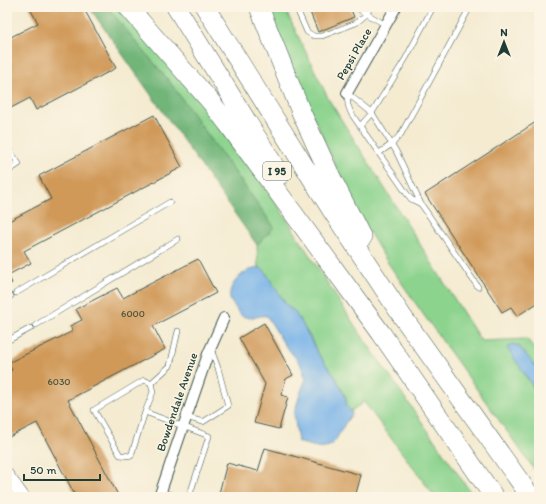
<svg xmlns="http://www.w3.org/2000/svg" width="546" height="504" viewBox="0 0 546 504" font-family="Itim,sans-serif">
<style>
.green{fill:#8cd38e;stroke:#568861}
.forest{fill:#71b579;stroke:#487956}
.water{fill:#77b2e8;stroke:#4b788e}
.building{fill:#d09958}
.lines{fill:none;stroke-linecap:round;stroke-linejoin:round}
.service-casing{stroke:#3f574c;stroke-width:6}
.minor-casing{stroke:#3f574c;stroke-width:12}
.tertiary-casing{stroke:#3f574c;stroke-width:14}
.motorway-casing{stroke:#3f574c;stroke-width:20}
.service{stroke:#fff;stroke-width:5}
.minor{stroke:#fff;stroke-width:10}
.tertiary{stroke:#fff;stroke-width:13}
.motorway{stroke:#fff;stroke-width:19}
.labels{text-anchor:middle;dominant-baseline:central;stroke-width:3;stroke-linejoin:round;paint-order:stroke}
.number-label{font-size:10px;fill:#4b543d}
.shield{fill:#fcf5e5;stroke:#617469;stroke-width:1}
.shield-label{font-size:11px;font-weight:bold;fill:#1f3d34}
.street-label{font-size:12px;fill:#1f3d34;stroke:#fcf5e5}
</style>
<rect width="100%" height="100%" fill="#fcf5e5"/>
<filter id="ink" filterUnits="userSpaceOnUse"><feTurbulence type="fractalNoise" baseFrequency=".025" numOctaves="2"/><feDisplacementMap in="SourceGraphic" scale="8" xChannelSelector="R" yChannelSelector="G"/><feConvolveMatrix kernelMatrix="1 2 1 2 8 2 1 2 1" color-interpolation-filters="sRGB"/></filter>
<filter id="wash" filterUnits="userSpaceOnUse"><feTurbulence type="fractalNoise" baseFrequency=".012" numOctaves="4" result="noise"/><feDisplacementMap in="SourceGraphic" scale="16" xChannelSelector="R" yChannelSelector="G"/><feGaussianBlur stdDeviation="0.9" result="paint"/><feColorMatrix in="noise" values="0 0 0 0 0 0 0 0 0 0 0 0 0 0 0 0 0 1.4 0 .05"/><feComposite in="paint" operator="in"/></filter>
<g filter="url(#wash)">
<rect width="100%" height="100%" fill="#f4ebd1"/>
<path class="green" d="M107,7h13l63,70 94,127 78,122 119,171h-39l-71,-95 -13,9 -6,-5 1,-8 -10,-20 -19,-26 -8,-17 -15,-24 -7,-5 -23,-36 -6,-3 -1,-22 17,-18 -105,-146z
M264,7h20l45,93 152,241 46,-2 12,15v15l-3,-2 -12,7 15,21v81l-116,-162 -35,-51 -33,-54z"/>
<path class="forest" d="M89,7h18l62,74 105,146 -17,18z"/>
<path class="water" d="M258,267l6,3 23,36 7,5 8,12 15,29 19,26 10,20v8l5,5 1,3c-22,27 -11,42 -54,28l-4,-28 7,-23 5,-12 -6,-16 -16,-19 -17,-28c-8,-2 -14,5 -24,0 -4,-1 -6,-6 -8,-9 -2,-2 -4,-5 -5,-8 -3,-15 15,-30 28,-32z
M512,344l7,2 17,21 3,2v26l-32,-47z"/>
<g id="blocks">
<path class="building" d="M29,7h54l33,61 -80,42 -6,-12 -23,12v-71l31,-16z
M308,7h42l4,10 -36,15z
M154,115l28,52 -158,84 7,12 -23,12 4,8 -5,3v-64l44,-23 -12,-23z
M539,120v182l-22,14 -6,-9 -9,5 -77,-118z
M198,259l18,34 -63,33 12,23 -97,51 51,97h-43l-39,-74 -30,15v-66l5,-2 -4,-7 65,-32 -3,-5 12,-6 -6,-11 41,-21 6,10z
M264,323l29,52 -7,4 -5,16 7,2 -9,32 -25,-6 11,-39 -26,-46z
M265,448l96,27 -6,22h-137l9,-34 31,8z"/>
</g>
</g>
<g filter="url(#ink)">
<use href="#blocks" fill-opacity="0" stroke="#3f574c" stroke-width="1"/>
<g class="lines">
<g class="service-casing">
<path id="service" d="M296,7l11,25 7,4h8l34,-13 11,-9 3,-7
M359,7l1,3 26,15
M347,93l25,20 24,38 25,53 57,83
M347,93l1,12 3,8 56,81 4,5 10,5
M360,126l12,-13 34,-55 27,-51
M7,147l12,17 -12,8
M379,153l13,-9 9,-10 69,-127
M16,293l154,-91
M7,298l4,-2
M36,325l142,-86
M7,341l24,-13
M151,383l19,-17 8,-35
M145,412l-14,44 -11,-1 -26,-45 50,-30 7,3 2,9 -8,20 64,24 -20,61
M186,417l17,5 25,-16 -10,-38 -7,-19
M161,492l20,5"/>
</g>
<g class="minor-casing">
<path id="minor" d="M347,93l49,-86
M159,497l49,-143 16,-36"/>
</g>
<g class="tertiary-casing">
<path id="tertiary" d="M7,475l16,22"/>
</g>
<g class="motorway-casing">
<path id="motorway" d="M128,7l83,95 17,22 153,209 113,164
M176,7l104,168
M205,7l126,202 71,107 129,181
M259,7l42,105 28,61 33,65"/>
</g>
<use href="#service" class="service"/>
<use href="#minor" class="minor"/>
<use href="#tertiary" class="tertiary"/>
<use href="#motorway" class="motorway"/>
</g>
</g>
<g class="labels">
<g class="number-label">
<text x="133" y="313">6000</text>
<text x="59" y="381">6030</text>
</g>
<rect class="shield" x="263" y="162" width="28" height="18" rx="3"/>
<g class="shield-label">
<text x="277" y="171">I 95</text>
</g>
<g class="street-label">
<text transform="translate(354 54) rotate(-60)">Pepsi Place</text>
<text transform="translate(177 402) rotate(-71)">Bowdendale Avenue</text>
</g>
</g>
<rect width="546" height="504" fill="none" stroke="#fcf5e5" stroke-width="24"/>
<g transform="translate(504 42)" stroke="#fcf5e5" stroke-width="3" paint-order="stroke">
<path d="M0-3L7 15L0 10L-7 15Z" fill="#1f3d34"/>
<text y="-6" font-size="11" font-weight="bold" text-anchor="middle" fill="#1f3d34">N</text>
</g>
<path d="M24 474v6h76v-6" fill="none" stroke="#1f3d34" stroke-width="2"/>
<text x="30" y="474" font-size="12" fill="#1f3d34" stroke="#fcf5e5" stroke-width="3" paint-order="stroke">50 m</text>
</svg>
